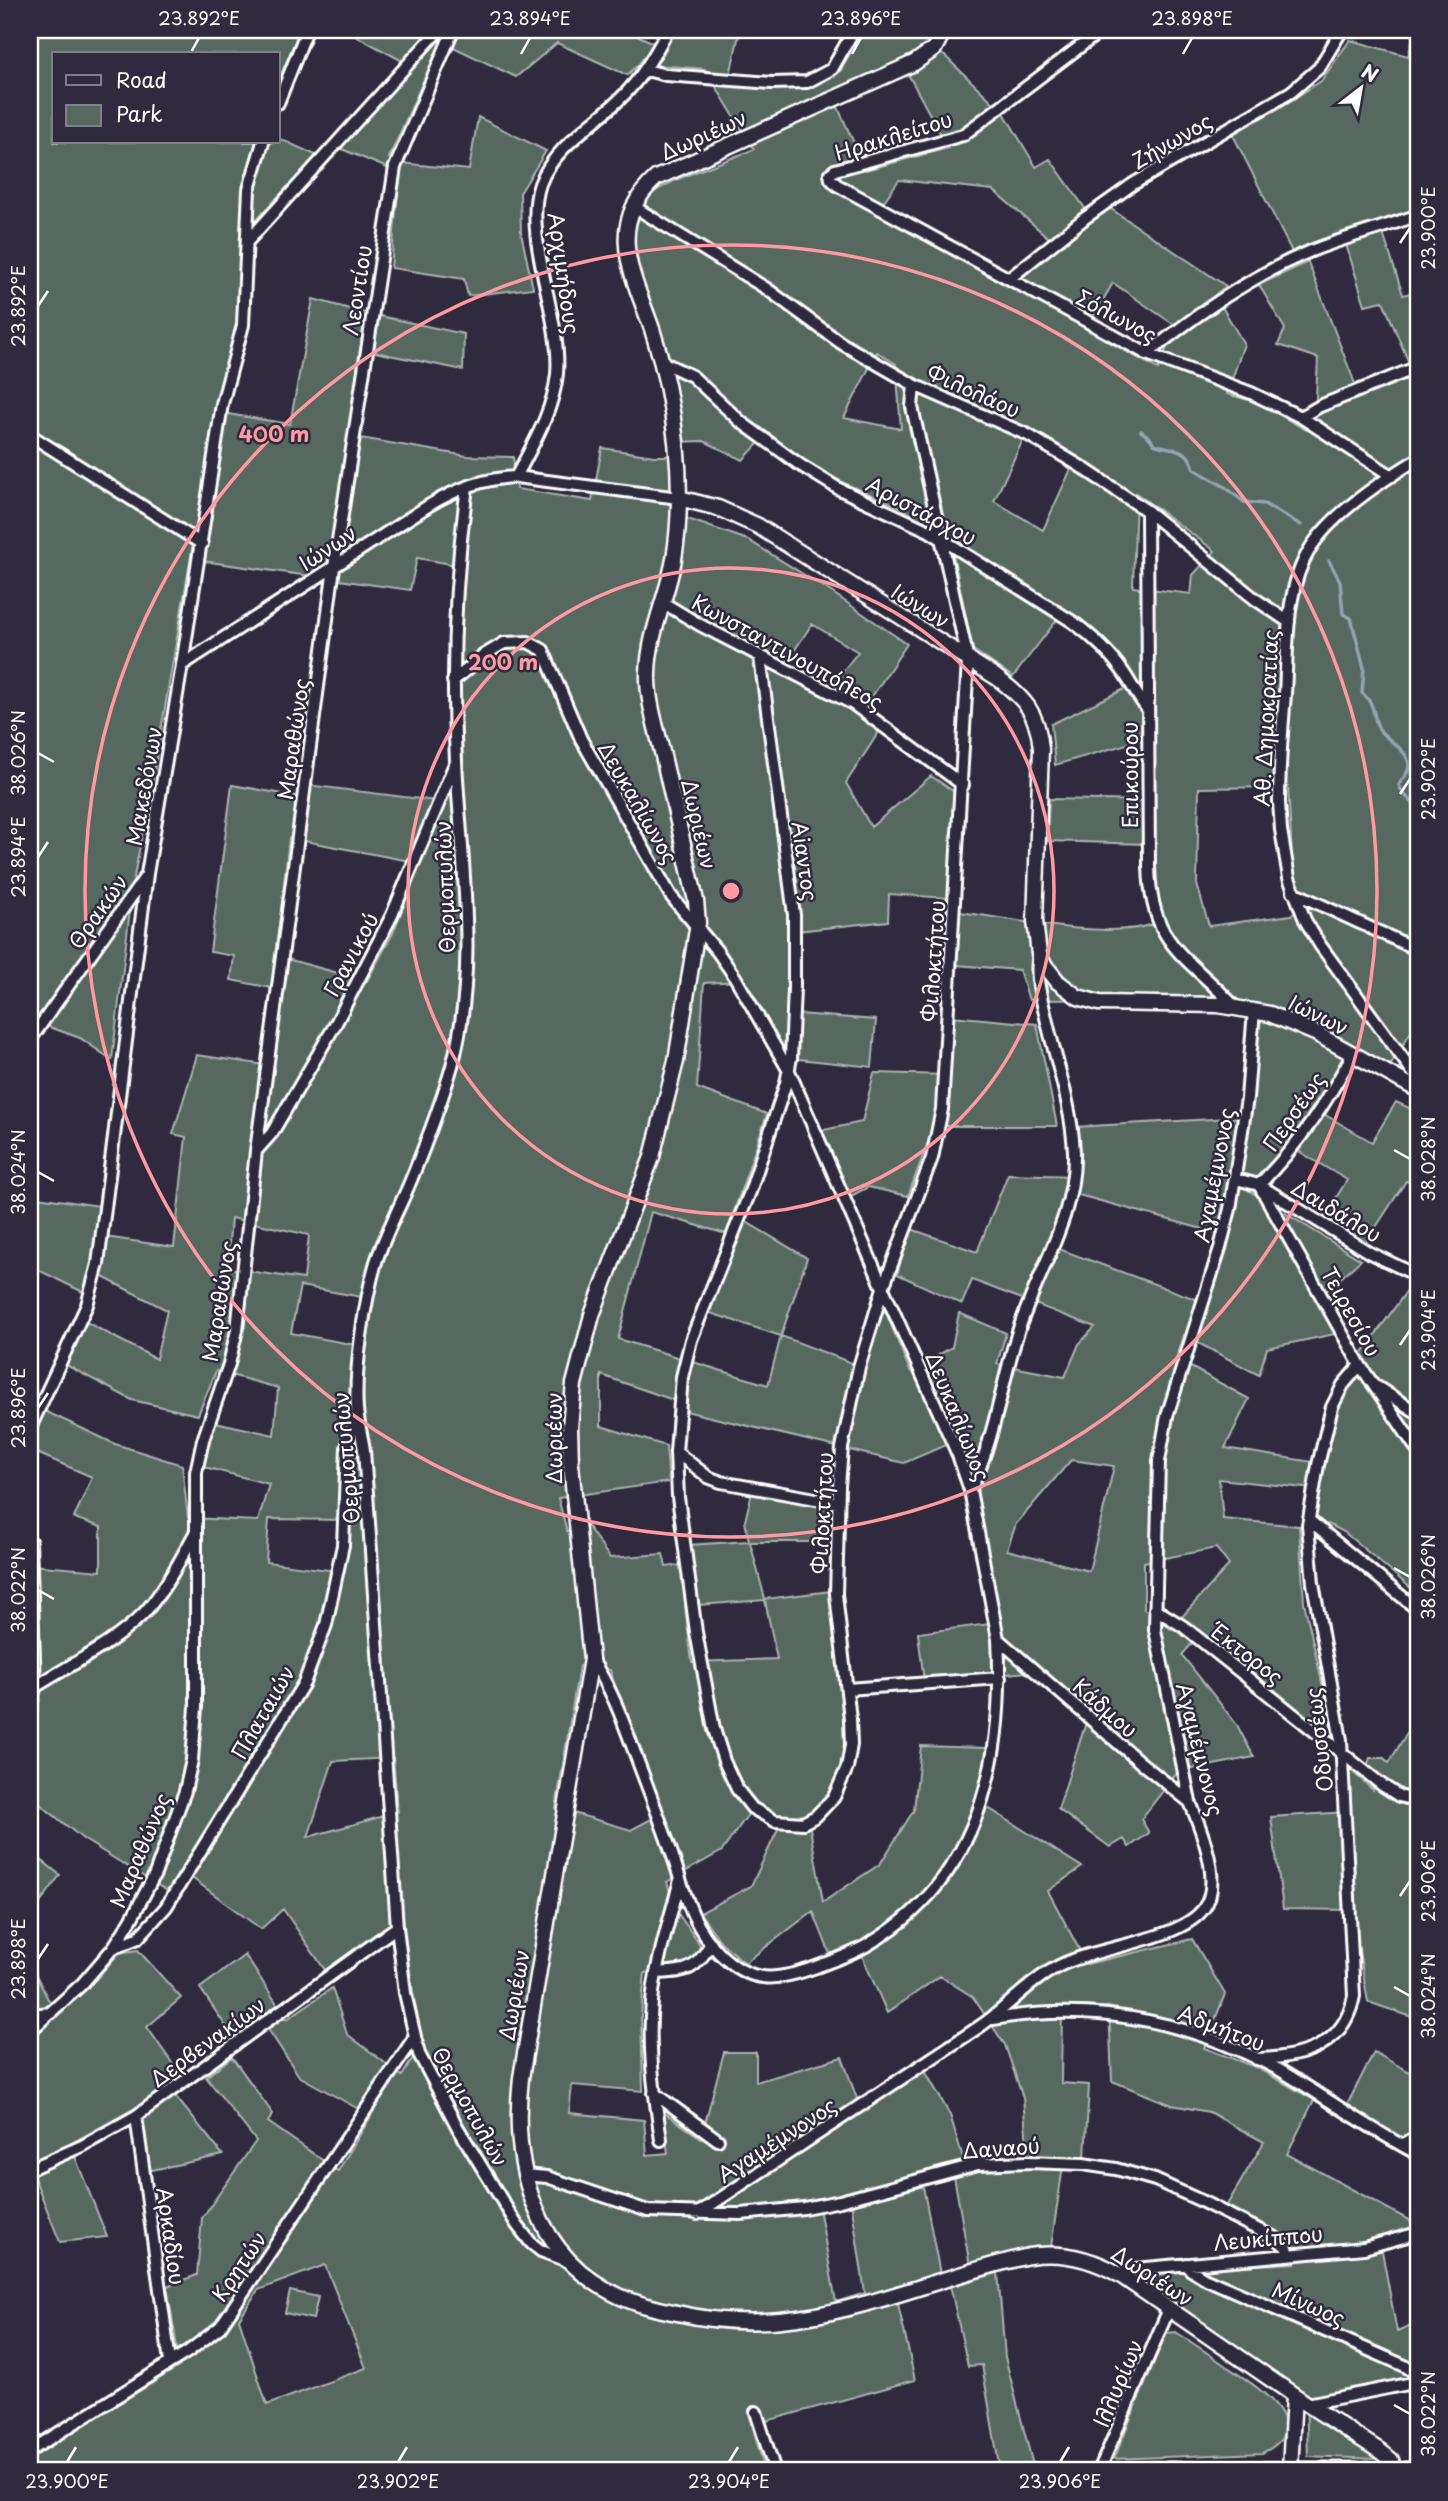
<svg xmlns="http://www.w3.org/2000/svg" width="1448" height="2501" viewBox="0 0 1448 2501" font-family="'Playpen Sans',sans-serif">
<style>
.green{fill:#576860;stroke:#abb4b0;stroke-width:2;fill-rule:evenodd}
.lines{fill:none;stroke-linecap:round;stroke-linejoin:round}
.stream{stroke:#97a4b0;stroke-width:3.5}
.minor-casing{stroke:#fff;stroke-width:16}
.tertiary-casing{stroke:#fff;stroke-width:19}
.secondary-casing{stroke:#fff;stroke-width:21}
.minor{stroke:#2f2a3d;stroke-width:10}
.tertiary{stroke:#2f2a3d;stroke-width:14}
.secondary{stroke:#2f2a3d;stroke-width:16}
.ticks{fill:none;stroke:#fff;stroke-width:2.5}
.ring{fill:none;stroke:#ff9aa2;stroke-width:3.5}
.labels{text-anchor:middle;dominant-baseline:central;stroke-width:5;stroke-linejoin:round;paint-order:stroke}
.street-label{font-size:21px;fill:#fff;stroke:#2f2a3d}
.centre{fill:#ff9aa2;stroke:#2f2a3d;stroke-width:3.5}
.ring-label{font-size:21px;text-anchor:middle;font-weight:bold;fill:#ff9aa2;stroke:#2f2a3d;stroke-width:5;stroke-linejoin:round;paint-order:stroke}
.neatline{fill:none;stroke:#fff;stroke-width:2.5}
.ticks-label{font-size:18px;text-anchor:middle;fill:#fff}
</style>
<rect width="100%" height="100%" fill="#2f2a3d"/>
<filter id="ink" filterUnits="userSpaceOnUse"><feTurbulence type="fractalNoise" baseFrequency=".0143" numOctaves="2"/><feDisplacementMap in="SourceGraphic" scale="14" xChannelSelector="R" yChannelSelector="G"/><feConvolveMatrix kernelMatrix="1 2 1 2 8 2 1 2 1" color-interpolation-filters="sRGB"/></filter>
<g filter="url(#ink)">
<path class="green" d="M30,30h270l-22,52v-28h-224v88h224v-4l40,18 -76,78 -4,85 -23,93 75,12 23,-125 52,14 99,21 -1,36 -103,-21 -12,87 119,20 46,1 4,32 75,12 10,-53 52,8h22l6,61 66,23 76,47 83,57 -44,66 17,20 -34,53 25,44 60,-51 25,17 -8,105 -59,-4 -1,27 -100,11 2,48 -4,33 90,7 -4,47 -92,-10 -39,-76 -37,2 -7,105 70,26 -34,100 74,44 -26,78 81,31 20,-64 28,68 42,-24 7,-34 47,20 -9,31 68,13 14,-33 16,-17 -123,-47 -10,24 -65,-30 14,-45 66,23 31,-78 68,2 4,-27 -5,-22 172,-10 10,-110 -57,-8 -171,1 -10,-30 -63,-5 4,-53c51,7 150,29 196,11l-10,-79 -99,-3 2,-42 103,2 -1,-64 -96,28 -4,-41 82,-39 -22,-35 -22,-24 -26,-14 -50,65 -40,-27 -23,-111 -50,-32 -54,-23 -50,-29 -29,-21 -24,26 -39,-19 -29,1c-5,-39 -6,-80 -16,-118 -12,-44 -49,-80 -12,-125 13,-18 84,-39 107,-50l-49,-80 -48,-4 -3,-4 17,-31h69l-12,54 61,4 16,-2 35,-14 23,-42h73l-7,18 16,8 59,57 32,54 14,-8 42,59 16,-11 118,79 -11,9 29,49 -17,50 32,9 47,27 9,-14 3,-58 -40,-13 7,-16 -26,-44 49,-23 51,132 53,-24 -29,-69 -18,4 -22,-70 -51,17 -60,-119 46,-24 43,-28 29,-41 58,16 7,-26h3v108l-6,23 6,4v46l-38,13 23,71 15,-4v729l-29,48 -38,-18 -36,59 57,33 24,-40 22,10v73l-12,-4 -41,63 -42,-25 24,-39 -59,-35 -40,45 113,70 -44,39 18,35 -68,14 -8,27 -76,-40 -7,24 73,40 -24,49 94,15 19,-60 23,-48 47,-66 10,3v302l-74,-62 -16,-8 -5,5 -14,-13 4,-27 -94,-10 4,40 76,7 5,76 31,139 -65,-55 -70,-52 -18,21 55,70 17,32 -76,15 -37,47 8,14 -20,14 -5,-8 -14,8 -52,-38 32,-99 -51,-39 -115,10 -6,-48 80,-10 -41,-183 -53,23 -223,-53 1,-7 -81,-28v51l65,20 3,36 -111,16 9,33 21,-4 22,31 53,-4 3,13 23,-3 -1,-19 61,-4 -4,-20 8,-33 79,20v34h-82l15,57 67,-8c0,11 0,22 1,33 8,63 38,147 -25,193l15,85 57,-38 34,-54 7,-64 66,2v27l-5,29 100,63 -34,24 39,73 105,-25 33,55 -21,54 51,19 59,33 -27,54 131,71 -38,15 17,92 21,-9v53l-111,23 20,25 48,32v3l-67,-3 -2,-57 -172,-120 5,-5 22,-4 134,-7 -5,-22 -63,-36 37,-63 -55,-30 -37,-7 -60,-24 -3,-74 -47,2 -1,74 28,2 -4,73 -21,1 -13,88 -15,-1 -39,14 8,97 29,112 -34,2 -18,-106 -14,1 -18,-81 22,-8 -20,-112 -31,11 19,98 -46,12 21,94 -163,45 13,46h-735v-21l4,6 146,-90 -13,-80 30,-11 5,-57 54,-77 -50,-64 26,-20 41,57 -5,8 70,49 33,-55 -72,-40 -37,-56 -29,17 -33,-49 45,-33 42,64 45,-31 15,46 55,42 19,-32 -19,-126 -77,52 -42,-61 -22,20 -80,-59 -14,21 -84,-52 -53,-43v-231l71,6v-44l-27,-9 18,-41 -62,-27v-46l85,40 67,21 6,53 70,3 11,-37 -65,-17 1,-20 10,-25 59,13 4,-47 -62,-17 -18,44 -66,-15 -66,-35 20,-43 70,37 11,-49 -74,-38 -8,21 -55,-27v-70l70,10 -2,30 76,11 12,-110 -13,-3 24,-79 75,11 10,-76 -51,-10 3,-24 -24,-4 22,-167 74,13 2,-13 136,17 18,-28 -6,-104 6,-104 -45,-8 -7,32 -215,-30 16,-121 -59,344 -18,94 -22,183 -32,-22 -50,-18zM901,61l47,87 -82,22 -34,-76zM899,180l94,10 65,56 -45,40 -136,-75zM1113,283l63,43 -18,43 -72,-40zM877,352l19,12 5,65 -57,-11zM1029,427l48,29 -34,74 -49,-29zM1136,493l79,58 -22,24 -2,19 -58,-7zM812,624l46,28 -35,44 -43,-24zM1288,787l5,86 8,17 17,8 -27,17 -82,11 -12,-42 2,-96zM289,838l131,25 -27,70 -26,48 -91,-25zM1075,1194l153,42 -22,67 -150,-55zM651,1212l89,26 -33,74 74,24 -13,49 -150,-46zM231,1218l78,17 -5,44 -77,-11zM300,1286l73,13 -6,48 -76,-14zM1071,1460l43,6 -25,105 -82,-21 9,-26zM269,1519l79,1 2,24 -6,28 -78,-10zM1216,1548l13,17 -58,64 -27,-20v-47zM765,1600l12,59 -85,3 -7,-56zM579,1666l31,4 47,146 -26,14 -75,-22zM393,1758l5,54 -90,25 25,-76zM754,1806l28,15 -31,65 -51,27 21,29 24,21 68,-52 17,43 27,-10 30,69 53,-37 33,21 32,48 18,53 5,59 -2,8 -59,6 -17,-56 -25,-44 -64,39 -19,-53 -86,25v-30h-32l-23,86 -39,-27 6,42 -21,2 -3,-35 -75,-7 3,-28 71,6 -2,-76 4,-42 27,-2 25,-9 3,-17 -25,-36 -8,-27 55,-31zM850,2195l15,98 -29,9 -18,-100zM325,2265l41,103 -99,37 -28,-86 19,-29z
M345,30h281l28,13 -15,21 -12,11 -70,-32 -41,34 -75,-36 -52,117 11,5 69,7 9,-53 68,34 -26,42 1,40 12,55 -65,8 -4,-17 -73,-11 8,-95 -62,-26 73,-82z
M951,1016l86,8 20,102h-123l-26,70 -40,-9 -21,11 -28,-67 43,-9 12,-49 73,2z
M1418,1714v305l-50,-17 -16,-92 -69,-1 -12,-92 76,-5 -2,-47 28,25 6,-11 -12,-13 3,-8h14l5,5z
M30,1851l30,24 -24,34 -6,-6z
M138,1950l43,48 -34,29 34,49 -14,10 56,69 -76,16 -13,-62 -64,35 37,93 -47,5 -30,-75v-204l18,36 14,12 36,-34 21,-24z
M1374,2052l44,25v55l-12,9 -59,-36z
M290,2291l28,6 -5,22 -28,-6z
M1176,2332c17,11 33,22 50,34 27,18 95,59 36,87l-148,6 52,-126z"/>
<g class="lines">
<path class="stream" d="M1141,431l9,7 4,6c18,7 34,1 40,25l31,18 19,15 20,2 37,21
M1329,561l11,20 3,33 8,4 13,50 -2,25c16,13 9,26 19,39 9,10 28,19 28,34 0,7 -7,13 -10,19 4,13 15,15 19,25"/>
<g class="minor-casing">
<path id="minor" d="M1102,30l-139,105 -128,35 -5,4 1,5 6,6 310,169 104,39 50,24 91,59
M646,70l20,5 106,8 35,-1 25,-13 22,-39
M278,103l29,-73
M633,206l134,83 74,54 73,42 114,50 52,31 67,45 108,88 34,23
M248,241l191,-211
M1010,278l75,-60 48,-34 158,-92 28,-24 23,-38
M1147,354c50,-40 104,-78 164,-103 35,-14 72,-23 107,-36
M662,362l30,14 49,46 59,43 39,24 90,42 144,91c19,14 38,32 51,51 8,12 14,25 24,37
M1301,417l19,-11 98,-39
M30,435l172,109
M1418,459c-35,21 -85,54 -107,88 -27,43 -23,99 -26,147 -3,36 -6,72 -6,108l2,28 8,48 16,42 15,25 98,134
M516,477c17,-33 37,-65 41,-103 5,-57 -35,-138 -17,-190 13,-36 53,-59 80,-85 21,-20 34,-43 48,-69
M467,487c-12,91 -16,182 -11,274 5,101 23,205 -4,305 -11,38 -26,77 -41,114 -11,27 -26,54 -35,82 -11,37 -22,108 -19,147 1,13 5,28 7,41l33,477 8,66 14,61 39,74 59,97 14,18 10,8 27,10
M1147,511l2,355c2,81 37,88 86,141
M662,602l38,23 153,79 110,81
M760,657l34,258v73l-3,70 -5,25 -36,109 -59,148 -9,37 -6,75 2,45 18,135 18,97 10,32 13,28 15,19 23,13 28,2 13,-7 18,-19 13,-29 4,-23 -1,-26 -14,-125 3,-108 3,-38 17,-81 24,-79 49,-130 10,-49 26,-449 -56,-253 2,-22
M182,665l246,-159c26,-16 56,-28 88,-29l163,21
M453,681l31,-26 20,-12 24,-1 15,8 38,89 90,157 46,55 18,26 54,94 94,217 75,167 12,35 28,149c7,119 -18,240 -129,305 -16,10 -35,16 -53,23 -39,14 -65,18 -97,-14 -29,-30 -34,-61 -47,-99 -11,-32 -23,-63 -35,-95 -13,-35 -24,-69 -46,-100
M1293,892l125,58
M30,1040l116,-164
M1353,1054c-29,52 -53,89 -94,131l101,180 58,86
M256,1151l16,-18 63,-108 57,-110 62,-149
M1236,1179l23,6 111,68 48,23
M1377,1387l41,26
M30,1428l57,-123 11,-41 49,-390 35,-209 40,-261 21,-79 6,-136 14,-47
M676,1452l32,25 13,5 117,21
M970,1490c23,-45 31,-103 46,-152 19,-63 60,-119 58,-186 -2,-44 -17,-88 -27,-130 -5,-23 -13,-45 -8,-68
M1309,1520l109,90
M30,1541l5,146 -5,24
M1155,1609l29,18 198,158 17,11 19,5
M998,1639l143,124 49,39
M35,1687c36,-23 79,-43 109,-74 21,-23 35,-51 50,-78
M847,1689l153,-11
M113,1948l25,-10 28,-31 138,-224 22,-58 17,-80 4,-97 9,-35
M656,1973c31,-2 39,-1 55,-30
M30,2015l21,-2
M993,2019c101,-17 198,2 288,52 46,27 90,59 137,83
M30,2031l52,-47 31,-36 18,-28 24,-46 30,-83 7,-31 4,-53v-235l7,-32 26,-76 8,-34 19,-179 78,-584 61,-400 58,-137
M1256,2059c46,-1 88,-12 98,-63l-13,-256 -28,-157 -5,-58 10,-60 14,-58 11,-22 17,-20
M654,2093l64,47
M136,2116l34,246
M661,2140c-8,-55 -16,-111 -5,-166 6,-32 16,-63 24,-94
M1403,2145l15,-9
M30,2169l52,-23 54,-30 261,-189
M524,2175l23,2 101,34 93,3 63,-6 36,-7 138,-37 50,-2 55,2 33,5 39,11 44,20 80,40 8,8 2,6
M697,2214c94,-62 188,-125 282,-187 28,-19 50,-46 80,-61 38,-20 122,-25 145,-58 19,-26 -3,-79 -14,-106l-35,-172 4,-169 8,-45 53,-168 10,-39 17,-111 7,-88
M1186,2264l5,6 13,8 201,88 13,9
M1120,2275l15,-6 229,-21 54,-15
M1307,2404l111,-22
M756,2412l19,59
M30,2451l159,-100 31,-24 194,-289
M1099,2471l70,-162"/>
</g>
<g class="tertiary-casing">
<path id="tertiary" d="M944,30l-10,19 -20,14 -258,115c-52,47 -23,97 -4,151 23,71 34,156 22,230 -7,39 -25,73 -26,114 -1,27 9,56 15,83 11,48 22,96 33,145l2,22 -22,138 -24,96 -60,158 -18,69 -4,43 1,38 20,194 -70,419c-10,87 13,180 100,219 18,8 37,12 56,16 40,9 81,11 121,5 79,-11 153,-45 231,-62 33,-5 62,2 91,19l187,129 73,47 11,9 3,11
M679,498l39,10 40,18 238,151c28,21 42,35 45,72l-6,172 4,33 4,9 15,19 20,15 21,6 119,2 52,9 45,19 103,57
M1290,2470l4,-75"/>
</g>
<g class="secondary-casing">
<path id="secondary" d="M1151,2471h205
M1405,2471h13"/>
</g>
<use href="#minor" class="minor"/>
<use href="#tertiary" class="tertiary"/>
<use href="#secondary" class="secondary"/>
</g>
</g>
<path class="ticks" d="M190,54l9,-16M521,54l9,-16M852,54l9,-16M1183,54l9,-16M1400,243l10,-15M38,306l10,-15M38,753l16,9M1400,794l10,-15M38,857l10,-15M1394,1150l16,9M38,1172l16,9M1400,1345l10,-15M38,1408l10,-15M1394,1568l16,9M38,1590l16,9M1400,1896l10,-15M38,1959l10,-15M1394,1987l16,9M1394,2405l16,9M67,2462l9,-15M398,2462l9,-15M729,2462l9,-15M1060,2462l9,-15"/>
<g class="ring">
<circle cx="731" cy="891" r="323"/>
<circle cx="731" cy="891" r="646"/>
</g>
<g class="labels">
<g class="street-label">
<text transform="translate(703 134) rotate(-24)">Δωριέων</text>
<text transform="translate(893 135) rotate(-17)">Ηρακλείτου</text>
<text transform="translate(1171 140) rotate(-30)">Ζήνωνος</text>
<text transform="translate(565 273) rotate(82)">Αρχιμήδους</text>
<text transform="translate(356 290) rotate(-81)">Λεοντίου</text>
<text transform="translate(1117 315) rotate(28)">Σόλωνος</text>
<text transform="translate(974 390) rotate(24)">Φιλολάου</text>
<text transform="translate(922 510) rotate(28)">Αριστάρχου</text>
<text transform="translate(327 547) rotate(-33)">Ιώνων</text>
<text transform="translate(921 605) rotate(32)">Ιώνων</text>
<text transform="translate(788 651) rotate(29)">Κωνσταντινουπόλεος</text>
<text transform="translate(1265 718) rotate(-87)">Αθ. Δημοκρατίας</text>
<text transform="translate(292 739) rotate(-82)">Μαραθώνος</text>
<text transform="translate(1129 775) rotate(-90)">Επικούρου</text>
<text transform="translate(143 786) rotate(-80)">Μακεδόνων</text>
<text transform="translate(639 802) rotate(60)">Δευκαλίωνος</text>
<text transform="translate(700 824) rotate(77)">Δωριέων</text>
<text transform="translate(806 861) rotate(82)">Aiαντος</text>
<text transform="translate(444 887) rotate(-92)">Θερμοπυλών</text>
<text transform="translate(97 911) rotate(-55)">Θρακών</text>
<text transform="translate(350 954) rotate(-62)">Γρανικού</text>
<text transform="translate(932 961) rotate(-86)">Φιλοκτήτου</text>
<text transform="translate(1319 1014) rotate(26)">Ιώνων</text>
<text transform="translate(1293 1111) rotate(-55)">Περσέως</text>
<text transform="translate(1213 1175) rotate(-79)">Αγαμέμνονος</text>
<text transform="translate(1337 1210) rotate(31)">Δαιδάλου</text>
<text transform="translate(218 1301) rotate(-81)">Μαραθώνος</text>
<text transform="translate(1352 1311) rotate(61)">Τειρεσίου</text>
<text transform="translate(959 1416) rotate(68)">Δευκαλίωνος</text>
<text transform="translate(553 1438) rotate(-90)">Δωριέων</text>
<text transform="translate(345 1458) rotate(-95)">Θερμοπυλών</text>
<text transform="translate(821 1513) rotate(-87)">Φιλοκτήτου</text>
<text transform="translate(1248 1653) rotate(38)">Έκτορος</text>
<text transform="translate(1106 1707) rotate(41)">Κάδμου</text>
<text transform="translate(262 1712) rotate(-60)">Πλαταιών</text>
<text transform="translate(1318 1740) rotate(-97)">Οδυσσέως</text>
<text transform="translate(1201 1749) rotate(76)">Αγαμέμνονος</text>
<text transform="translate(139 1850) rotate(-67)">Μαραθώνος</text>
<text transform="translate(513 1995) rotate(-80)">Δωριέων</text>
<text transform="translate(1222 2027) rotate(21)">Αδμήτου</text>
<text transform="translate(207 2041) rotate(-36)">Δερβενακίων</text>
<text transform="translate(471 2106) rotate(61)">Θερμοπυλών</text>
<text transform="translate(776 2139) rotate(-33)">Αγαμέμνονος</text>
<text transform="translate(1001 2147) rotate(-4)">Δαναού</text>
<text transform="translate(172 2236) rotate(82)">Αρκαδίου</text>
<text transform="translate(1268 2237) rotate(-5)">Λευκίππου</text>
<text transform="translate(238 2266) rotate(-56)">Κρητών</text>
<text transform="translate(1153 2275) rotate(33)">Δωριέων</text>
<text transform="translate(1309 2303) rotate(24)">Μίνωος</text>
<text transform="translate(1117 2383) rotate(-67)">Ιλλυρίων</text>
</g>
</g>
<circle cx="731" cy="891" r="10" class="centre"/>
<g class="ring-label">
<text x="274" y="442">400 m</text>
<text x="503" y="670">200 m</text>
</g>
<rect width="1448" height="2501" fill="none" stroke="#2f2a3d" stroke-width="77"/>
<rect x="52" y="52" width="228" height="91" fill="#2f2a3d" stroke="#827f8b" stroke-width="2"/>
<rect x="66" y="75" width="35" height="10" fill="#2f2a3d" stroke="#827f8b" stroke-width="2"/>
<text x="116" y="88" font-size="21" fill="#ffffff">Road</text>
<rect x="66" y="105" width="35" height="21" fill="#576860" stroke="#827f8b" stroke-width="2"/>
<text x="116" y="122" font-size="21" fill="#ffffff">Park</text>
<g transform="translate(1361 88) rotate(31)" stroke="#2f2a3d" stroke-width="5" paint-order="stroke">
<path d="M0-5L12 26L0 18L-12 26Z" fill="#ffffff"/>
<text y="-10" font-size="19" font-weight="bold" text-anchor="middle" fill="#ffffff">N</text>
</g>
<rect x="38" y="38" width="1372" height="2424" class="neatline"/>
<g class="ticks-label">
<text x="199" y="25">23.892°E</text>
<text x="530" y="25">23.894°E</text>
<text x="861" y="25">23.896°E</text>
<text x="1192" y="25">23.898°E</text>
<text transform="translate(1429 228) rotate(-90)" y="6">23.900°E</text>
<text transform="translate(19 306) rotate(-90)" y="6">23.892°E</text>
<text transform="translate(19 753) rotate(-90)" y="6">38.026°N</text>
<text transform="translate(1429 779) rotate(-90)" y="6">23.902°E</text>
<text transform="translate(19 857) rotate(-90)" y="6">23.894°E</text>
<text transform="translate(1429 1159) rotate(-90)" y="6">38.028°N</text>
<text transform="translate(19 1172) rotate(-90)" y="6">38.024°N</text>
<text transform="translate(1429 1330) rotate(-90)" y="6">23.904°E</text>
<text transform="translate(19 1408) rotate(-90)" y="6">23.896°E</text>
<text transform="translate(1429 1577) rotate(-90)" y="6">38.026°N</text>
<text transform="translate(19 1590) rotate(-90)" y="6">38.022°N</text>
<text transform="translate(1429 1881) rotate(-90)" y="6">23.906°E</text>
<text transform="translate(19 1959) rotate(-90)" y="6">23.898°E</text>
<text transform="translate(1429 1996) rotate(-90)" y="6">38.024°N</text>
<text transform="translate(1429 2414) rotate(-90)" y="6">38.022°N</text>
<text x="67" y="2488">23.900°E</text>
<text x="398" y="2488">23.902°E</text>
<text x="729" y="2488">23.904°E</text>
<text x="1060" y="2488">23.906°E</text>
</g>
</svg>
